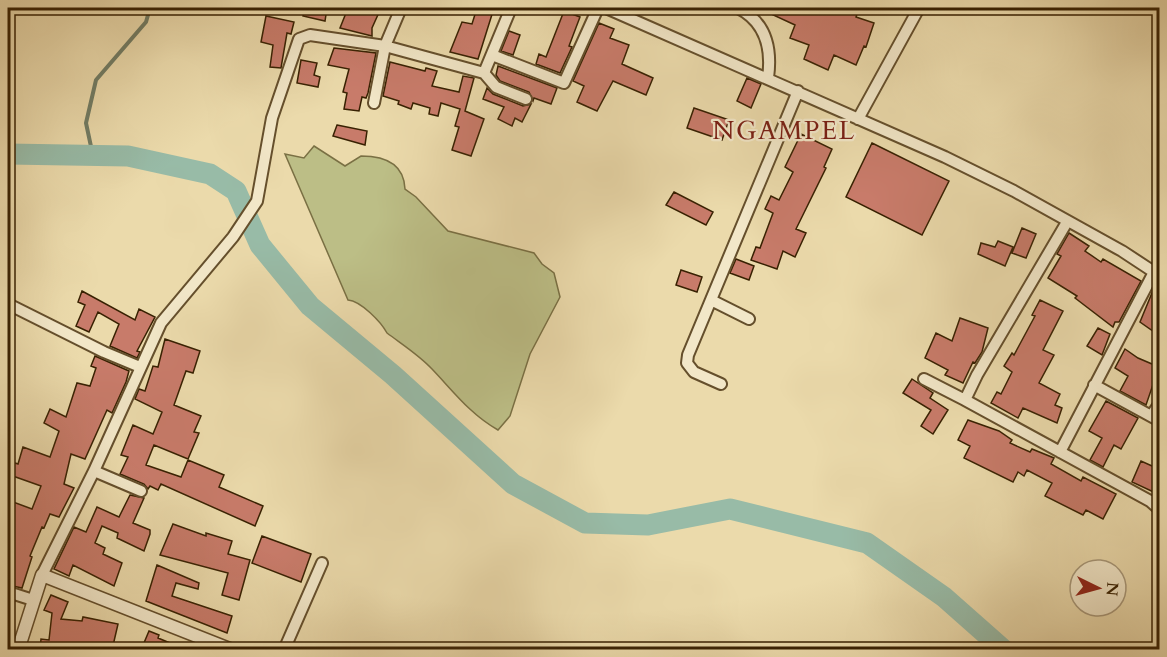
<svg xmlns="http://www.w3.org/2000/svg" width="1167" height="657" viewBox="0 0 1167 657" font-family="Cardo,serif">
<style>
.green{fill:#bcbe86;stroke:#7a7044;stroke-width:1.5}
.lines{fill:none;stroke-linecap:round;stroke-linejoin:round}
.stream{stroke:#727d65;stroke-width:4}
.river{stroke:#98bba7;stroke-width:21}
.building{fill:#c87b6a;stroke:#382102;stroke-width:1.5}
.minor-casing{stroke:#654f2c;stroke-width:14}
.tertiary-casing{stroke:#654f2c;stroke-width:15}
.minor{stroke:#f2e7c8;stroke-width:10}
.tertiary{stroke:#f2e7c8;stroke-width:12}
.labels{text-anchor:middle;dominant-baseline:central;stroke-width:4.5;stroke-linejoin:round;paint-order:stroke}
.quarter-label{font-size:26px;letter-spacing:1.5px;fill:#7a1f14;stroke:#f2e7c8}
</style>
<rect width="100%" height="100%" fill="#ebdaab"/>
<filter id="stains"><feTurbulence type="fractalNoise" baseFrequency=".00333" numOctaves="4"/><feColorMatrix values="0 0 0 0 .2 0 0 0 0 .09 0 0 0 0 .02 0 0 0 .5 -.17"/></filter>
<radialGradient id="worn" r=".72"><stop offset=".6" stop-color="#630" stop-opacity="0"/><stop offset="1" stop-color="#630" stop-opacity=".3"/></radialGradient>
<path class="green" d="M314,146l31,20 16,-10c24,0 43,8 44,33l11,8 32,34 86,22 8,11 12,9 6,24 -30,57 -20,62 -12,14c-28,-16 -44,-38 -66,-61 -13,-14 -29,-24 -45,-36 -6,-11 -26,-32 -39,-33l-63,-146 19,4z"/>
<g class="lines">
<path class="stream" d="M93,156l-7,-33 10,-43 50,-58 4,-14"/>
<path class="river" d="M8,154l120,2 82,18 26,17 24,54 50,61 83,69 120,109 72,39 63,2 82,-16 137,34 77,54 60,53"/>
</g>
<path class="building" d="M305,8h22l-2,13 -22,-5z
M348,8h33l-9,20v8l-32,-8z
M477,8h17l-16,51 -28,-7 12,-30 10,2z
M774,8h67l16,6 -1,3 18,6 -8,24 -2,-1 -8,19 -22,-10 -6,15 -24,-11 5,-14 -19,-7 5,-13 -24,-11z
M564,11l16,6 -11,29 3,1 -12,26 -24,-9 3,-10 7,3z
M266,16l28,6 -3,12 -4,-1 -6,35 -11,-1 3,-22 -12,-3z
M599,23l15,6 -4,9 19,7 -7,19 31,14 -7,17 -33,-14 -16,30 -20,-9 7,-16 -11,-5z
M509,31l11,4 -7,20 -12,-4z
M334,48l42,5 -8,40 -2,5 -4,-1 -3,14 -15,-2 3,-16 -4,-1 6,-23 -21,-4z
M301,60l16,3 -3,12 6,2 -2,10 -21,-4z
M390,62l35,9 1,-3 11,3 -5,15 27,6 4,-16 11,2 -9,33 19,8 -13,37 -19,-6 7,-23 -4,-1 5,-17 -19,-6 -3,13 -9,-2 1,-6 -17,-5 -2,6 -13,-5 1,-3 -16,-5z
M498,66l59,22 -6,16 -17,-6 -1,3 -4,-9 -29,-11 -4,-6z
M747,78l14,6 -10,24 -14,-7z
M487,88l6,6 30,12 8,-2 -9,18 -7,-4 -3,8 -14,-7 6,-12 -21,-8z
M694,108l35,12 -7,20 -35,-12z
M337,125l30,6 -2,14 -32,-9z
M801,134l31,15 -8,18 2,1 -30,61 10,4 -11,24 -12,-6 -6,18 -26,-9 5,-13 4,1 13,-35 -8,-4 6,-13 8,4 14,-28 -8,-5z
M872,143l77,38 -27,54 -76,-38z
M674,192l39,20 -7,13 -40,-20z
M1022,228l14,6 -10,24 -14,-5z
M1069,233l20,13 -4,5 16,11 2,-3 38,22 -22,41h-4l-2,5 -38,-29 2,-2 -29,-18 13,-22 -4,-2z
M998,241l15,6 -8,19 -27,-12 3,-11 14,4z
M736,259l18,7 -5,14 -19,-7z
M681,270l21,7 -5,15 -21,-7z
M1154,288l6,3v45l-20,-14z
M82,291l53,29 4,-11 16,8 -18,34 3,1 -3,6 -27,-12 9,-22 -21,-12 -9,20 -13,-6 9,-21 -7,-3z
M1040,300l23,11 -20,39 11,5 -15,28 21,11 -5,11 7,3 -5,15 -34,-15 -5,10 -27,-15 6,-11 4,2 11,-22 -8,-6 8,-13 2,2 21,-39 -3,-1z
M960,318l28,10 -6,24 -7,11 -2,-1 -10,21 -18,-8 3,-5 -23,-12 11,-25 16,8z
M1098,328l12,6 -8,21 -15,-9z
M165,339l35,12 -7,22 -7,-2 -12,34 27,11 -7,16 5,1 -11,26 -34,-14 -8,20 35,12 7,-17 36,15 -5,12 44,19 -8,20 -94,-42 -3,6 -8,-4 -2,3 -4,-5 -24,-10 8,-17 -7,-2 12,-30 20,9 9,-22 -27,-13 4,-10 6,2 8,-25 5,1z
M1125,349l13,9 21,9 -13,38 -26,-14 8,-15 -13,-8z
M95,356l34,15 -3,11 -14,31 -5,-3 -22,49 -14,-5 -7,30 10,4 -15,29 -9,-3 -6,14 -2,-1 -12,29 2,1 -10,31 -14,-3v-85l24,9 9,-23 -31,-11 5,-12 3,1 5,-17 27,10 9,-26 -15,-8 6,-14 16,8 11,-34 13,3 6,-18 -5,-2z
M912,379l21,14 -3,5 18,12 -15,24 -12,-8 10,-16 -28,-17z
M1106,401l32,17 -17,31 -7,-4 -11,22 -13,-7 12,-22 -13,-7z
M968,420l31,11 13,9 -2,3 20,9 2,-3 22,9 -3,6 30,17 2,-4 33,17 -13,25 -17,-9 -3,5 -38,-19 7,-13 -25,-13 -3,6 -6,-4 -5,10 -49,-24 6,-12 -12,-6z
M1160,451v44l-28,-13 9,-21 11,5z
M130,495l14,3 -11,25 17,7v4l-6,17 -27,-13 1,-5 -16,-7 -7,17 10,5 -2,6 19,9 -8,23 -41,-21 -4,11 -15,-7 20,-42 12,5 11,-25 22,10z
M173,524l33,12v-3l26,8 -4,13 22,6 -11,40 -17,-5 6,-22 -68,-18z
M262,536l49,18 -10,28 -49,-19z
M157,565l42,18 -1,6 -22,-6 -4,13 60,20 -5,17 -81,-32z
M51,595l17,7 -7,17 21,2 1,-4 35,7 -6,26h-72l1,-11 8,1 3,-27 -8,-3z
M149,631l10,4 -1,3 29,12h-46z"/>
<g class="lines">
<g class="minor-casing">
<path id="minor" d="M606,8l339,149 69,34 108,60 38,25
M738,8c28,14 34,41 30,70
M492,55l72,28 34,-75
M484,73l12,14 30,12
M374,103l11,-57 16,-38
M858,119l61,-111
M1067,222l-90,153 -12,25 185,101 10,9
M711,300l38,19
M8,304l96,48 36,15
M924,379l41,21
M721,384l-27,-12 -7,-9 1,-8 110,-264
M1094,385l66,36
M1151,416l9,-13
M1060,452l94,-180
M94,471l47,20
M42,575l52,-104 67,-148 72,-86 24,-36 15,-83 27,-79 11,-4 75,11 99,27 27,-65
M8,592l25,8
M284,650l38,-87"/>
</g>
<g class="tertiary-casing">
<path id="tertiary" d="M18,650l24,-75 190,75"/>
</g>
<use href="#minor" class="minor"/>
<use href="#tertiary" class="tertiary"/>
</g>
<g class="labels">
<g class="quarter-label">
<text x="784" y="130">NGAMPEL</text>
</g>
</g>
<rect width="1167" height="657" fill="none" stroke="#ebdaab" stroke-width="30"/>
<rect x="9" y="9" width="1149" height="639" fill="none" stroke="#382102" stroke-width="3"/>
<rect x="15" y="15" width="1137" height="627" fill="none" stroke="#382102" stroke-width="1.5"/>
<g transform="translate(1098 588) rotate(95)"><circle r="28" fill="#f2e7c8" stroke="#a89879" stroke-width="1.5"/>
<path d="M0-4.5L10 22L0 15L-10 22Z" fill="#8f2418"/>
<text y="-9" font-size="16" font-weight="bold" text-anchor="middle" fill="#382102">N</text>
</g>
<rect width="100%" height="100%" filter="url(#stains)"/>
<rect width="100%" height="100%" fill="url(#worn)"/>
</svg>
